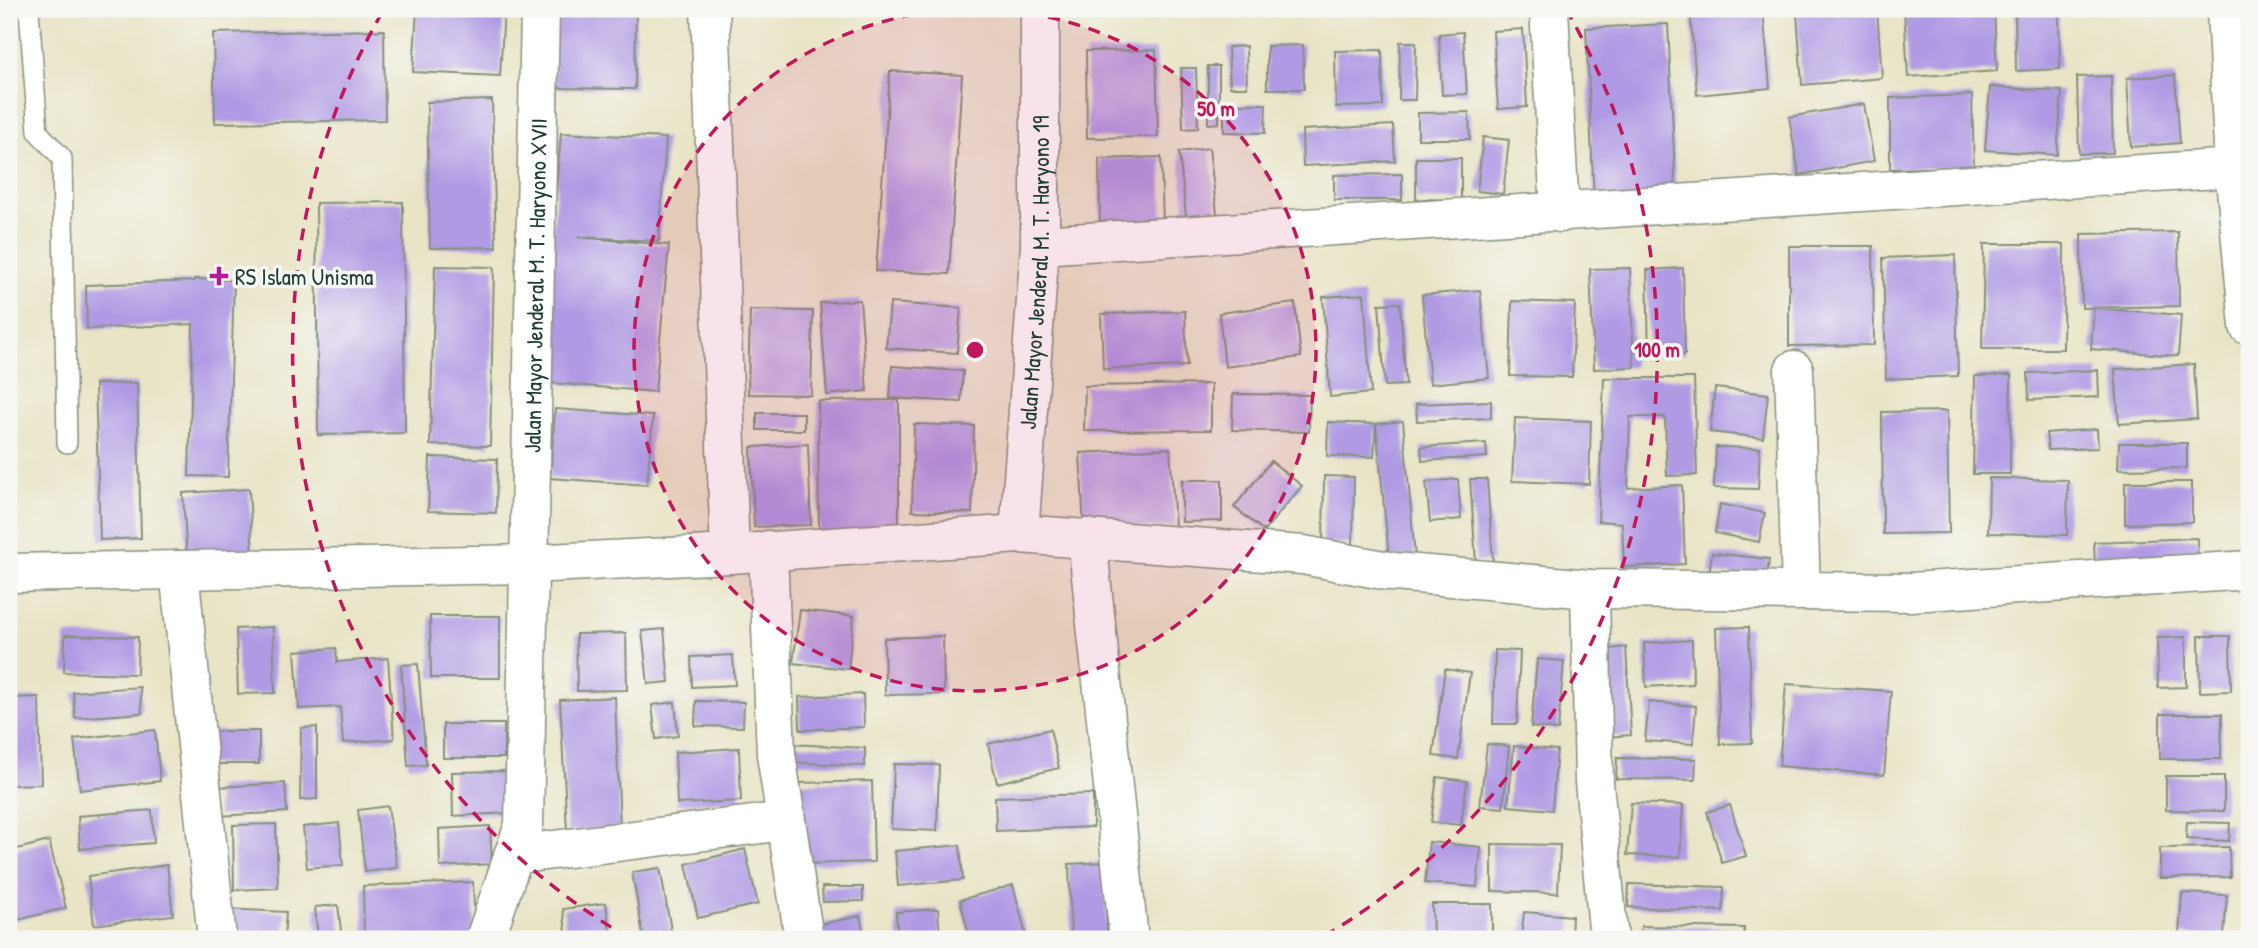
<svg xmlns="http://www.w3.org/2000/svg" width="2258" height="948" viewBox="0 0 2258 948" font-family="'Patrick Hand',sans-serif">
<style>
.building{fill:#b09ae4}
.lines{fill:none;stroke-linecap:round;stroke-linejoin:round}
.lane-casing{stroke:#84907d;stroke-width:22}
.street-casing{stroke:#84907d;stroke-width:41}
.lane{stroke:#fff;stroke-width:19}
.street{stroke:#fff;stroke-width:38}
.ring{fill:none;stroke:#c2185b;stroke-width:3.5;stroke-dasharray:12 9}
.poi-dot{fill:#b5179e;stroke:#f6f6f2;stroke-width:2.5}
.labels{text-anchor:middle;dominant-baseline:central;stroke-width:7;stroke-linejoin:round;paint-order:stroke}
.street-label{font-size:23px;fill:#1f3d34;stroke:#f6f6f2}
.poi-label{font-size:23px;fill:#1f3d34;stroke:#f6f6f2;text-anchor:start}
.centre{fill:#c2185b;stroke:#f6f6f2;stroke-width:3.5}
.ring-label{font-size:21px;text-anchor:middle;font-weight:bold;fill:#c2185b;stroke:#f6f6f2;stroke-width:7;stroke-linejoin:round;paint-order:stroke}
</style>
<rect width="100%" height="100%" fill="#f6f6f2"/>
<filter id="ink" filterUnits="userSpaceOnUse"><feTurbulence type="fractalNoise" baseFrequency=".0143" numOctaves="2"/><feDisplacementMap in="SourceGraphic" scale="14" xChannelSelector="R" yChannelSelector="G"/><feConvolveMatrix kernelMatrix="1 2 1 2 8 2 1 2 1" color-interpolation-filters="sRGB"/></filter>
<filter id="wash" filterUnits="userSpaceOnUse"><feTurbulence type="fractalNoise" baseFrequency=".00686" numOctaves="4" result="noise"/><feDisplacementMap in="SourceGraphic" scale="28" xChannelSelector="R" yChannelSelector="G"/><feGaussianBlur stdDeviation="1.57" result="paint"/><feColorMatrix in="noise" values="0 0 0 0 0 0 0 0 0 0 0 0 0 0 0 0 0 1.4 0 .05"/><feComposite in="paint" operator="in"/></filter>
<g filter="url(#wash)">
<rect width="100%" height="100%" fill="#e9e4c6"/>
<g id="blocks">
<path class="building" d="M417,9h87l-4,67 -87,-4z
M555,9h81l-1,80 -81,-1z
M1690,9h73l7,79 -73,7z
M1849,9h28l5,69 -80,7 -5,-72z
M1904,9h90l3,62 -89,6z
M2015,9h44l1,60 -44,2z
M1668,24l8,173 -82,4 -8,-173z
M1523,29l4,78 -29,2 -5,-78z
M384,30l1,90 -170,3 -2,-90z
M1463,32l4,62 -25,1 -3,-61z
M1400,42h16l-1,58h-16z
M1303,45l1,44h-37v-43z
M1246,46l1,41h-17l-2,-40z
M1156,50l2,87 -71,1 -1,-87z
M1382,50l1,56 -47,1 -1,-56z
M1208,66h11v57l-11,1z
M1181,68h15l2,60 -15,1z
M890,71l72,4 -13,199 -73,-3z
M2175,75l5,68 -49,4 -4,-69z
M2111,76l2,77 -34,1 -2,-77z
M1990,87l72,4 -5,64 -72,-5z
M1972,95l2,72 -84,2v-71z
M492,100l4,147 -66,1 -3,-146z
M1224,104h42l-1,29 -41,-1z
M1864,104l10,57 -75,14 -10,-58z
M1469,112l1,27h-52v-26z
M1393,125l2,36 -92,5 -1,-36z
M561,133l105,5 -7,103 -82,-4 92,8 -14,147 -115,-10z
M1483,137l26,3 -6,54 -26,-3z
M1209,148l9,74 -31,3 -8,-73z
M1161,157l2,69 -63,1 -1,-68z
M1416,158h45v42l-45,-1z
M1402,174v26h-68v-25z
M403,202l2,231 -87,2 -2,-232z
M2178,232l1,74 -97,2 -1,-74z
M1984,244h80l-1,105h-81z
M1789,246h84l1,99 -85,1z
M1955,255l3,121 -72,3 -3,-121z
M435,266l59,1 -4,179 -60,-1z
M1630,268l4,99 -40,2 -4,-100z
M1683,268l2,86 -36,1 -2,-85z
M194,279l40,1 -6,197 -39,-1 4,-152 -106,5 -1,-44 108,-4z
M1480,290l9,88 -59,6 -8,-89z
M1364,294l7,99 -41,4 -7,-100z
M860,300l7,91 -40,4 -7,-92z
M1512,301l63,2 -3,74 -62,-1z
M890,303l71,5 -4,45 -71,-5z
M1295,303l6,54 -76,10 -6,-54z
M1400,303l6,82 -21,1 -6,-82z
M2094,308l87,7 -3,41 -87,-7z
M750,310l63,1 -2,84 -63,-1z
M1185,311l2,55 -84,3 -2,-55z
M2194,364l3,55 -78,5 -4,-55z
M892,366l71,5 -2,31 -71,-4z
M2098,370l1,27 -70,3 -1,-27z
M2011,375l-1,99h-37l2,-98z
M1604,378h90l3,97 -30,1 -2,-59h-35l-2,71 54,-3 3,79 -61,3 -2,-44 -24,-2z
M137,383l4,155 -41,2 -5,-156z
M1211,384v46l-127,1 1,-45z
M1715,388l53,6 -5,44 -53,-6z
M1233,394l77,1 -1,37 -77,-2z
M899,400v141h-80l-1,-140z
M1491,401v17l-74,3 -1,-17z
M555,409l98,7 -6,69 -97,-7z
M1947,411l2,122 -66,1 -1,-122z
M757,413h47v17h-47z
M1515,418l76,3 -2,63 -77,-3z
M1403,421l12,135 -26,2 -13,-134 -2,33 -47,-1 1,-34 48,2z
M914,424l60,2 -2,87 -60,-2z
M2097,429l1,19 -50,2 -2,-17z
M1486,443l1,14 -65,4 -1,-14z
M2119,443h68v25l-69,1z
M808,444l3,81 -57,2 -3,-80z
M1716,447l44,1 -2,41 -44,-1z
M1170,448l5,78 -91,5 -4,-78z
M430,457l67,2 -1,54 -68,-2z
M1271,461l31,25 -38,45 -30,-24z
M1324,476l30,1 -1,67 -30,-1z
M1989,478l79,2 -1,55 -79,-2z
M1458,479l3,40 -31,3 -4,-40z
M1470,479h17l6,82 -17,1z
M1182,480h40v41l-40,1z
M2125,482h67v40l-67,2z
M249,489l4,68 -66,4 -4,-68z
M1720,504l45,9 -6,29 -44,-9z
M2197,538l1,28 -103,3 -1,-27z
M1712,553l57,6 -2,20 -58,-6z
M800,610l54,6 -6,53 -55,-6z
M430,616h70v62h-69z
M273,627l2,66 -37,1 -2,-65z
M1749,627l3,116 -32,1 -4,-116z
M664,629l5,53 -21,2 -6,-53z
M626,633l1,57 -50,1 -1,-57z
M65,635l73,2 -1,37 -73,-2z
M943,636l1,58 -59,1 -1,-57z
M2199,636h31l1,55 -31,1z
M2186,637v50l-28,1 -1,-50z
M1692,640l1,44 -47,3 -2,-44z
M1626,647l5,88 -25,2 -5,-87z
M336,648l1,14 51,-4 6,81 -51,4 -3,-36 -41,2 -4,-58z
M1495,650l25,1 -3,73h-24z
M733,655l2,30 -43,2 -1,-30z
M1537,659l27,2 -6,69 -27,-3z
M418,664l8,101 -18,1 -7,-101z
M1445,669l25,4 -12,86 -25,-3z
M1786,684l105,7 -7,84 -105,-9z
M140,687l2,26 -67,5 -2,-26z
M863,694l1,33 -64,3 -1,-33z
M39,697l2,87 -32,1v-87z
M615,697l5,132 -53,2 -7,-131z
M696,701l48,1 -1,25 -48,-1z
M675,702l3,34 -22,3 -4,-34z
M1649,702l47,4 -3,38 -48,-3z
M2160,714h62l-1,45h-61z
M443,724h61v34h-61z
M317,727v72l-17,1 1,-72z
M1050,729l9,39 -62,15 -9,-39z
M155,730l5,51 -80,9 -6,-51z
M204,731h55v33h-54z
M790,744l75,4v18l-76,-4z
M1487,744l22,2 -6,62 -23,-2z
M1514,746l43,4 -5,60 -44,-4z
M739,748l2,53 -64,3 -2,-52z
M1617,758l79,1 -1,21 -79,-1z
M894,764l45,1 -2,66 -46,-2z
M509,771l1,42 -57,3 -1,-44z
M2166,776h58v35l-58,-1z
M1437,777l30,4 -6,44 -30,-3z
M872,781l2,81 -73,2 -2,-81z
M285,783l2,29 -69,4 -1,-29z
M1093,794v33l-97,4 -1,-34z
M1631,803l52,2 -3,52 -53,-2z
M1730,805l16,51 -24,7 -15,-51z
M388,806l9,62 -32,4 -7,-62z
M152,810l2,33 -74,6 -2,-33z
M2187,822l43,1 -1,18 -43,-2z
M339,823l4,42 -36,3 -4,-41z
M276,824l2,64 -44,2 -1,-65z
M490,826l2,38 -52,3 -1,-38z
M49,841l17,67 -57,14v-71z
M1429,842l52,5 -4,40 -52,-4z
M1492,844l68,1 -2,48 -66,-2z
M960,845l3,35 -65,6 -3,-35z
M2229,847l1,30 -70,1v-30z
M745,849l13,55 -60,14 -12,-54z
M1105,862l2,77h-36l-2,-75z
M167,865l6,50 -79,10 -6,-49z
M660,868l11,62 -28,5 -11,-63z
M473,882l2,57h-111l-1,-53z
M1629,884l95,3 -1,24 -95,-4z
M1013,885l14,54h-57l-10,-39z
M822,887h41v14l-40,1z
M2182,893l45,2 -3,41 -45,-2z
M606,903l5,36h-44l-4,-30z
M1432,904h60v35h-59z
M338,905l4,34h-24l-3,-32z
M226,909l60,3 -2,27h-60z
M938,909l2,30h-42l-2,-27z
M1524,912l48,4 -1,23h-50z
M860,916l5,23h-51l-3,-13z
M1641,926l103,2v11h-103z"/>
</g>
</g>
<g filter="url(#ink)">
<use href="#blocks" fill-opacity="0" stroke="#84907d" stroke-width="2"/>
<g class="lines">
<g class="lane-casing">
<path id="lane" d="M29,9l9,123 24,26 5,285"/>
</g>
<g class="street-casing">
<g id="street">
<path d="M710,9l20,545"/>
<path d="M1549,9l11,204"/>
<path d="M2226,9l8,159 15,158"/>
<path d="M1040,245l1194,-77"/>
<path d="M1794,370l7,220"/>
<path id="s1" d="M1019,534l21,-289v-236"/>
<path d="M1087,538l42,401"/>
<path d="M768,550l8,204 28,185"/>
<path d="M179,570l38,369"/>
<path d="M9,573l519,-9 202,-10 289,-20 284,21 91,17 196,17 321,3 338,-22"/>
<path d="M1590,589l4,193 15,157"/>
<path d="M513,855l272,-34"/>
<path id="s2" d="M485,939l39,-114 16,-816"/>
</g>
</g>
<use href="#lane" class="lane"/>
<use href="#street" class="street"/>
</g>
</g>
<circle cx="975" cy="350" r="341" fill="#c2185b" fill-opacity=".12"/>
<g class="ring">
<circle cx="975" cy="350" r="341"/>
<path d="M629 938A682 682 0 0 1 384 9M1566 9A682 682 0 0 1 1321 938"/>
</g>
<path class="poi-dot" d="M215.5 265.5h7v7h7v7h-7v7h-7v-7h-7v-7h7z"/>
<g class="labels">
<g class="street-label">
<text stroke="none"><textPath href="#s1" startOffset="262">Jalan Mayor Jenderal M. T. Haryono 19</textPath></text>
<text stroke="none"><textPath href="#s2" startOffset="660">Jalan Mayor Jenderal M. T. Haryono XVII</textPath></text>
</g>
<g class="poi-label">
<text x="235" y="276">RS Islam Unisma</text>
</g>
</g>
<circle cx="975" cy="350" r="10" class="centre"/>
<g class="ring-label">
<text x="1216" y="116">50 m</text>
<text x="1657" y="357">100 m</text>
</g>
<rect width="2258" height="948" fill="none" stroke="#f6f6f2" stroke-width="35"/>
</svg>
